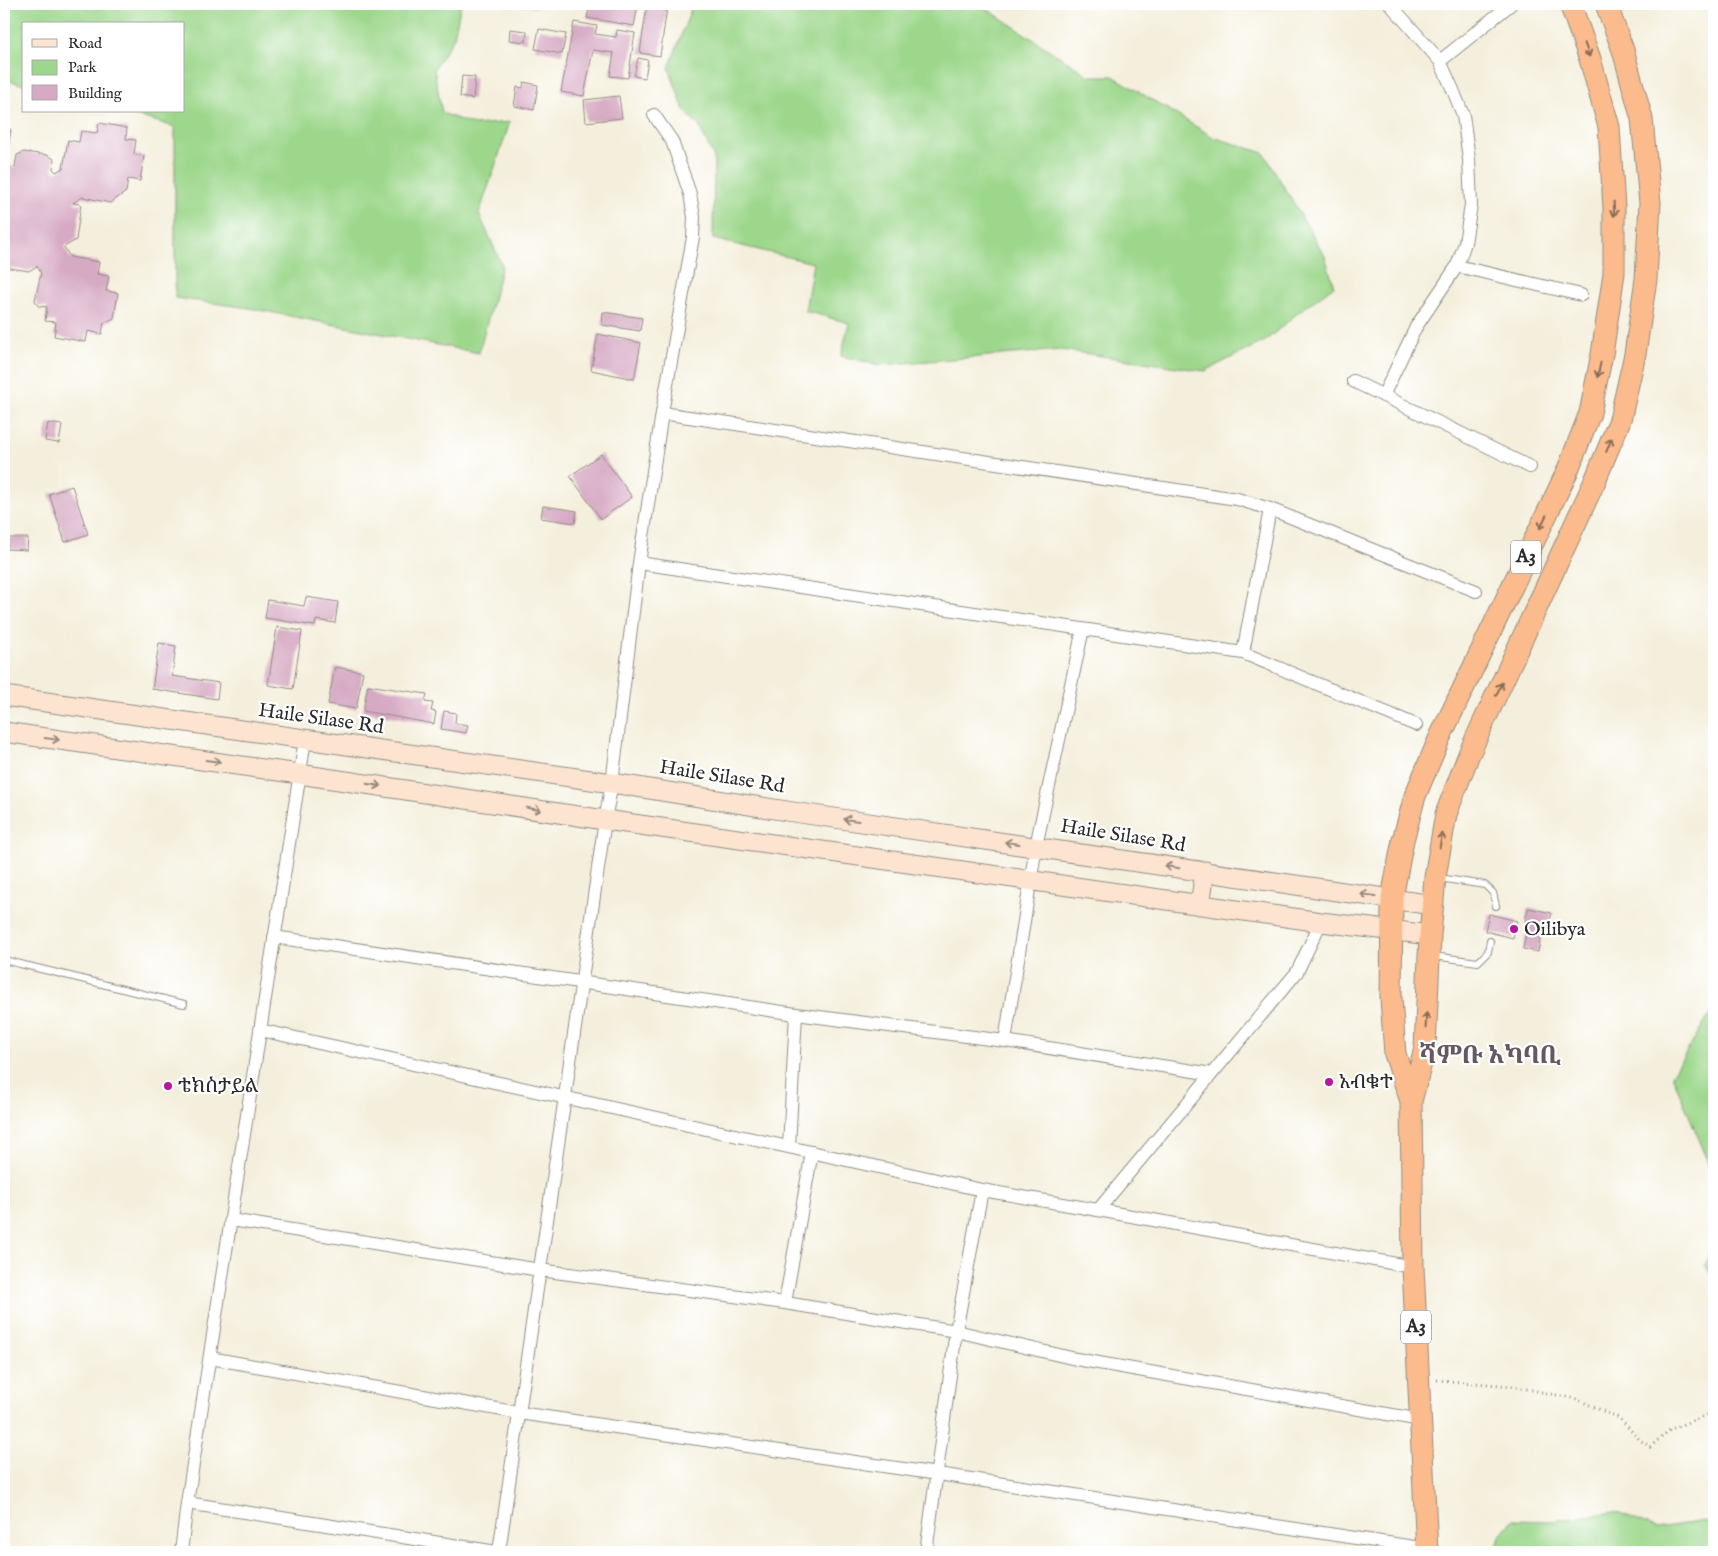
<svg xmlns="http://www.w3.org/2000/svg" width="1718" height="1556" viewBox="0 0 1718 1556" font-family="'IM FELL English','Noto Serif Ethiopic',serif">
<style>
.green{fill:#9cd78b;stroke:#64815b}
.building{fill:#d7aac4}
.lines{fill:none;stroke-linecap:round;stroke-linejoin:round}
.service-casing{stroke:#908d84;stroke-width:8}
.minor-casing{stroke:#908d84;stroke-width:14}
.secondary-casing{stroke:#908d84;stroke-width:21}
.trunk-casing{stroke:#908d84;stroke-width:23}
.path{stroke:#908d84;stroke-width:3;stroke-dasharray:1 4;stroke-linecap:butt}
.service{stroke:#fff;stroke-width:6}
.minor{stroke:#fff;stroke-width:12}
.secondary{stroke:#fde4d1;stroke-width:19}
.trunk{stroke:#fbbb8c;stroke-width:21}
.oneway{stroke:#896c57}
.oneway2{stroke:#94887e}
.poi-dot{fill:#b5179e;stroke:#fff;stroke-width:2}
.labels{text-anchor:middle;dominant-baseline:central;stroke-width:4.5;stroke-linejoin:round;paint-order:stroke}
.shield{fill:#fff;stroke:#6b6b6b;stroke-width:1}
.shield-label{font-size:19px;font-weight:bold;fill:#2b2b2b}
.street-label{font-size:20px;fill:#2b2b2b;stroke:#fff}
.poi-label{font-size:20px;fill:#2b2b2b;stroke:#fff;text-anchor:start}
.district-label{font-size:25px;font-weight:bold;fill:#675761;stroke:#fff}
</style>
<rect width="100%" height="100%" fill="#fff"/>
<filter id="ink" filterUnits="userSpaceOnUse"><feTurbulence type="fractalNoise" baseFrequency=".02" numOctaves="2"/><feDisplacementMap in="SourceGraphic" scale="10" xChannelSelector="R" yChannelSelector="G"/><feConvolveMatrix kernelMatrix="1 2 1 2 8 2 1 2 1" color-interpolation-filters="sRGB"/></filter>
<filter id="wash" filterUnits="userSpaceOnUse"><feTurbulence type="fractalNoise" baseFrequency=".0096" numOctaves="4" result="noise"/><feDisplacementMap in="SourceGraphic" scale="20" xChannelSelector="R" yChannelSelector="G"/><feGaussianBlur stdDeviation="1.12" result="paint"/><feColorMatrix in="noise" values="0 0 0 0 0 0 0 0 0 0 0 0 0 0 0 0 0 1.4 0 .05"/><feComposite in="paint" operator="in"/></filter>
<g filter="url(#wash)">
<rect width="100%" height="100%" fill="#f4efdc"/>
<path class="green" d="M4,4h457l-7,33 -20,32 8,44 32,12 36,-3 -31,92 23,51 -23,88 -230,-45 -74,-10v-171l-55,-16h64v-87h-160v61l-20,-6z
M693,4h289l2,3 105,69h24l100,61 51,16 61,103 9,30 -35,26 -34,29 -60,30 -144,-21 -181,15 -39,-9 8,-33 -44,-12 8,-48 -100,-24 1,-81 -15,-32 -15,-16 -15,-42z
M1714,1008v179l-8,-31 -34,-81z
M1714,1244v35l-9,-14z
M1615,1512l41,16 48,-7 10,4v27h-218l4,-16 13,-16 38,1z"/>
<g id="blocks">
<path class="building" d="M516,4h21l-1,4z
M590,4h34l14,2 -4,20 -47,-8z
M647,5l20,3 -7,48 -20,-3z
M574,22l23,4 -2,8 21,3 1,-7 18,3 -7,45 -18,-2 4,-23 -21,-3 -9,46 -23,-4z
M510,29l17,2 -1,11 -17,-2z
M539,29l27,5 -4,20 -27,-5z
M638,58l10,2 -3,18 -11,-2z
M462,76l13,1 -2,22 -13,-2z
M524,82l14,3 -4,25 -20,-4 3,-19 6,1z
M619,96l3,22 -36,4 -2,-22z
M99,123l28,5 -1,11 10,1 -2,14 10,2 -4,25 -12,-2 -2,13 -16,11 -27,-6 -10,6 8,1 -5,36 -12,7 6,10 29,5 -2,12 12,2 -3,15 12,2 -4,25 -10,5 -2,11 -14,-3 -2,11 -32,-6 2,-14 -11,-1 2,-14 -9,-1 -3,-6 6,-27 -4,-7 -8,5 -25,-4v-139l7,2 -5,29 4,9 5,-1 2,-12 7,-3 23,3 7,4 -1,10 3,3 7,-4 5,-28 11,2 2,-11 16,2z
M603,312l39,6 -2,13 -38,-6z
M598,334l43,9 -7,36 -43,-9z
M48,423l14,2 -3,18 -14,-2z
M601,454l31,43 -31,22 -31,-43z
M72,486l16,48 -23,8 -16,-48z
M543,506l34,5 -2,12 -34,-5z
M8,538h20l-1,12 -20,-1z
M306,597l32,5 -3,21 -19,-3 -1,6 -50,-8 3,-18 36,6z
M277,627l25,4 -9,58 -25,-4z
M159,643l17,3 -4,30 47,7 -2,16 -65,-10z
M335,667l28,5 -7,37 -28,-5z
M368,685l59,9 -2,8 8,1 -2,8 5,1 -2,12 -71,-13z
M444,711l12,2 -1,10 13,2 -2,8 -25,-4z
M1528,908l24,5 -4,14 -5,-1 -5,26 -15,-3 5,-26 -3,-1z
M1489,914l28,7 -4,17 -28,-7z"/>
</g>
</g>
<g filter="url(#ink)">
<use href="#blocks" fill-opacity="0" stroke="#908d84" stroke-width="1"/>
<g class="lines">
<g class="service-casing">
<path id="service" d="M1439,878l46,7 8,8 3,13
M1433,956l45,6 10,-10 2,-11
M4,960l180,44"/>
</g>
<g class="minor-casing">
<path id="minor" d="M1440,61l71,-57
M1457,266l124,29
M1353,381l177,86
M1383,396l33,-69 41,-61 8,-23 6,-38 -2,-46 -6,-44 -10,-25 -13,-29 -50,-57
M662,413l575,86 33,10 206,82
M639,563l604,90 173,72
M1243,653l27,-144
M274,937l522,77 209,27 207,33
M260,1030l722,160 116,20 315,57
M1005,1041l31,-195 47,-217
M789,1147l7,-133
M1098,1210l199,-238 24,-50
M231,1220l309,50 245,33 171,28 120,28 345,61
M785,1303l27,-151
M210,1358l309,55 419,61 489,75
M187,1503l310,49
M181,1552l6,-49 118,-763
M499,1552l106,-732 7,-37 27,-220 23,-150 31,-176 1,-20 -4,-23 -18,-53 -18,-26
M926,1552l30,-221 26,-141"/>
</g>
<g class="secondary-casing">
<path id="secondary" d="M4,696l608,87 181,29 640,93
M4,732l295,42 306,46 716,102 109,13
M1200,905l5,-34"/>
</g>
<g class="trunk-casing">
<path id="trunk" d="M1411,1101l-16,-47 -4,-56 1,-100 11,-58 12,-44 25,-59 127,-265 23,-59 12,-59 12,-81v-65l-5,-81 -19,-68 -20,-55
M1427,1552l-14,-285 -2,-166 14,-53 5,-113 5,-58 11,-63 23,-60 125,-271 26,-63 15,-66 11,-75 4,-76 -8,-84 -19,-69 -17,-46"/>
</g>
<path class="path" d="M1437,1380l75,6 64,13 43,19 21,22 10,7 21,-18 43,-17"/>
<use href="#service" class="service"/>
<use href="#minor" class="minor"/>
<use href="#secondary" class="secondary"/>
<use href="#trunk" class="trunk"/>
</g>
<defs><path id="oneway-shaft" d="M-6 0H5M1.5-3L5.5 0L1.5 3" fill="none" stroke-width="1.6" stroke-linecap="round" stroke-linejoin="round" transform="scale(1.25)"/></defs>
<g class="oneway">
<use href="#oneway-shaft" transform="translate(1587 50) rotate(70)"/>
<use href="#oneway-shaft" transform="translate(1614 209) rotate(88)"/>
<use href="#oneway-shaft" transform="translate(1599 370) rotate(102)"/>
<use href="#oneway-shaft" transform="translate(1609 445) rotate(-68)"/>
<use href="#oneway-shaft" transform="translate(1543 522) rotate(116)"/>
<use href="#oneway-shaft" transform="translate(1499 689) rotate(-65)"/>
<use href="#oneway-shaft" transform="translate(1441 840) rotate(-80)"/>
<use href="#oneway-shaft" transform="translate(1426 1020) rotate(-87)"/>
</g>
<g class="oneway2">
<use href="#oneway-shaft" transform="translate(52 739) rotate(8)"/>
<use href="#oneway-shaft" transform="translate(213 761) rotate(8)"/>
<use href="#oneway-shaft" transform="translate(374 785) rotate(9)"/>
<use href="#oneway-shaft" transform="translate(534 809) rotate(9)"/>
<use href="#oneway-shaft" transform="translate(851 820) rotate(-172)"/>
<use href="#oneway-shaft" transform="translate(1012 843) rotate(-172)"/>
<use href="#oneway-shaft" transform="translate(1172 867) rotate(-171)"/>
<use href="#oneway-shaft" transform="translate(1368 895) rotate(-172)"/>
</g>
</g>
<g class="poi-dot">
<circle cx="1514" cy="929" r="5"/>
<circle cx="1329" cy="1082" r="5"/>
<circle cx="168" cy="1086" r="5"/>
</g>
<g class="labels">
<g class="shield">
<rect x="1511" y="540.5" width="30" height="33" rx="4"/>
<rect x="1401" y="1310.5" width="30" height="33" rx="4"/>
</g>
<g class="shield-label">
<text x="1526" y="557">A3</text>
<text x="1416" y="1327">A3</text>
</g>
<g class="street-label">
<text transform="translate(321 719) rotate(8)">Haile Silase Rd</text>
<text transform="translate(722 777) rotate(9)">Haile Silase Rd</text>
<text transform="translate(1123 836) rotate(9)">Haile Silase Rd</text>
</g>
<g class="poi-label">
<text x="1524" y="929">Oilibya</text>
<text x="1339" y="1082">አብቁተ</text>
<text x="178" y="1086">ቴክስታይል</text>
</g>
<g class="district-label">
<text x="1490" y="1056">ሻምቡ አካባቢ</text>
</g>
</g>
<rect width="1718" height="1556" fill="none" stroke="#fff" stroke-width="20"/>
<rect x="22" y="22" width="162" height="90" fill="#ffffff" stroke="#aaaaaa"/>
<rect x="32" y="39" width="25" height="8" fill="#fde4d1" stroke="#aaaaaa"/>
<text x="68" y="48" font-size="15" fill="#2b2b2b">Road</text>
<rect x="32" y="60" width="25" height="15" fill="#9cd78b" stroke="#aaaaaa"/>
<text x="68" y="72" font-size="15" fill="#2b2b2b">Park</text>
<rect x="32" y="85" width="25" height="15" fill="#d7aac4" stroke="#aaaaaa"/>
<text x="68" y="98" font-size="15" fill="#2b2b2b">Building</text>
</svg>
